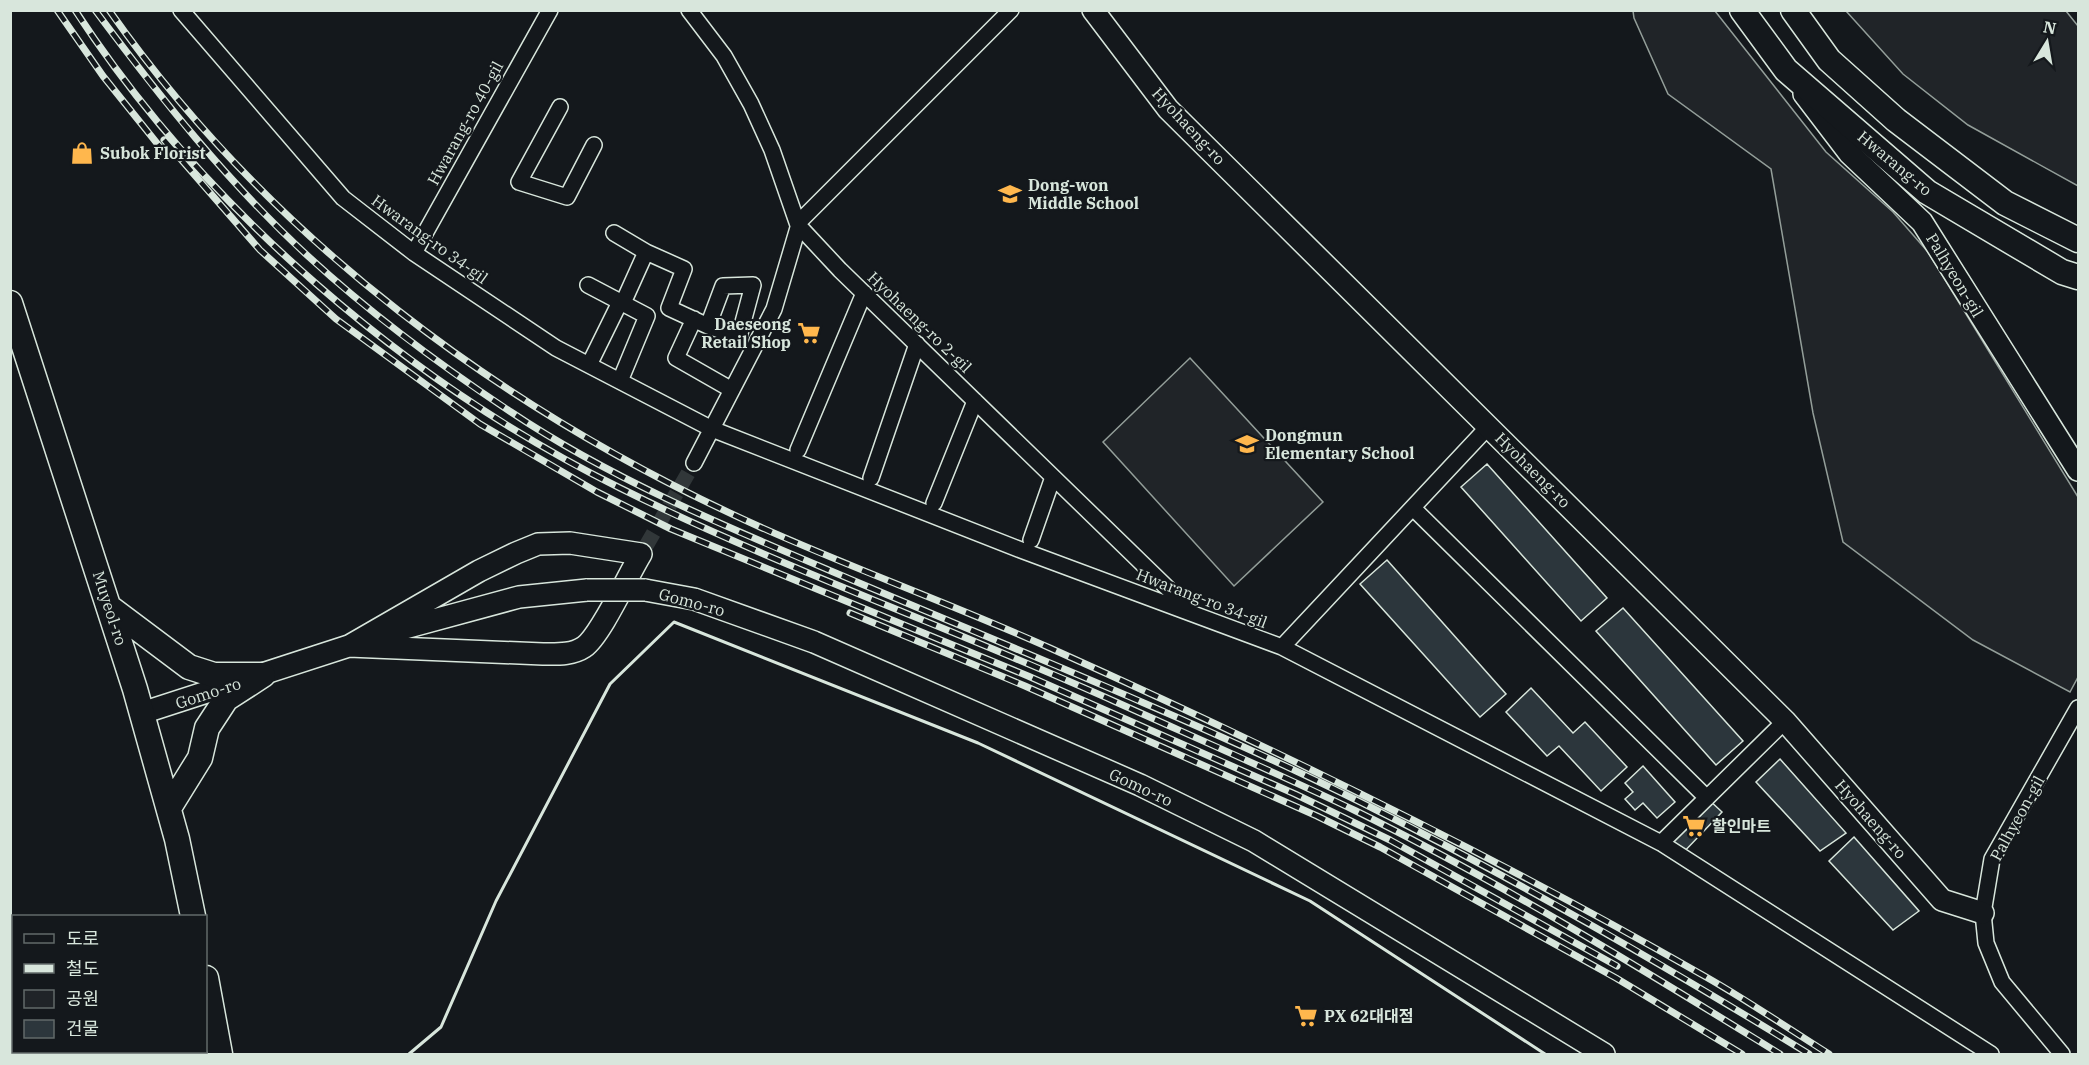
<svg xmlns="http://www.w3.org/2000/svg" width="2089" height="1065" viewBox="0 0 2089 1065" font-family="'IBM Plex Serif','Noto Sans KR',serif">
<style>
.green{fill:#202428;stroke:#939e99;stroke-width:1.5}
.building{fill:#2c363c;stroke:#d8e6dc;stroke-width:1.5}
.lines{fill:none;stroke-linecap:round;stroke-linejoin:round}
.street-tunnel{stroke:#313739;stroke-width:15;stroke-dasharray:15 8;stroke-linecap:butt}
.street-casing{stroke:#d8e6dc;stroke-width:18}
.secondary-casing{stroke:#d8e6dc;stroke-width:24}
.primary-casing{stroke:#d8e6dc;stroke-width:27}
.street{stroke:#14181c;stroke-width:15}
.secondary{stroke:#14181c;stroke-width:21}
.primary{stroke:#14181c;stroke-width:24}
.rail-casing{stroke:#d8e6dc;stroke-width:7}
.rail{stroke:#14181c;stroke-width:4.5;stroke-dasharray:14;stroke-linecap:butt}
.secondary-bridge-casing{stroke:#d8e6dc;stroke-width:24;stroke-linecap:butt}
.secondary-bridge{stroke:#14181c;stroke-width:21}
.wall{stroke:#d8e6dc;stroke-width:3}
.labels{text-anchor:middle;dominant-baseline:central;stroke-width:4.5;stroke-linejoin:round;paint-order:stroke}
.street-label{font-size:16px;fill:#d8e6dc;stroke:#14181c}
.poi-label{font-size:16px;font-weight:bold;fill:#d8e6dc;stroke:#14181c;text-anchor:start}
</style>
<rect width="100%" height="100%" fill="#14181c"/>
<path class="green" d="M1633,11h82l111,141 67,60 35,40 150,245v180l-8,15 -97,-52 -130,-98 -30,-129 -42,-244 -103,-75 -34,-76z
M1846,11h220l12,15v160l-110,-61 -65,-51z
M1190,358l133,144 -89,84 -131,-144z"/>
<path class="building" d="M1487,464l120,134 -26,23 -120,-134z
M1387,560l119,134 -26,23 -120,-133z
M1623,608l120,133 -27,24 -120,-134z
M1531,688l42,45 12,-11 42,45 -26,24 -42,-45 -12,10 -41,-44z
M1780,759l66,74 -26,18 -64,-69z
M1643,766l32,36 -18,16 -14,-15 -8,7 -10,-11 8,-7 -8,-9z
M1707,798l15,14 -42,44 -15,-17z
M1854,837l65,74 -26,19 -64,-69z"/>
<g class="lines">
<path class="street-tunnel" d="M646,546l48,-83"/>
<g class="street-casing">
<path id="street" d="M181,10l162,188 71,55 142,95 156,81 309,121 261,97 379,196 330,211
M689,10l35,46 27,48 21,46 26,75 42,45 348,338
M560,107l-41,75 48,15 27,-52
M614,233l32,19 -23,51
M646,252l38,17 -15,39 39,18 15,-40 30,-1 -14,52 -31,-11
M414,253l136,-243
M588,285l59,31 -27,65
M694,319l-18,39 56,32
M589,365l31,-63
M798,450l66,-157
M694,463l80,-154 26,-88 211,-211
M871,478l46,-134
M934,503l41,-102
M1413,508l294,290
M1031,540l22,-63
M1282,647l207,-221
M1661,843l124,-122
M10,1035l4,-1
M2062,1054l-60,-72 -16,-39 -3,-30 9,-54 86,-151"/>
</g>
<g class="secondary-casing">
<path id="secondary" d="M1093,10l75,99 617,612 157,179 41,13
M1804,94l45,59 73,69 156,248
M570,543l71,11c-13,21 -40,81 -57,93 -12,8 -27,7 -41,7l-194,-8 130,-75 37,-18 22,-9z
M645,590l49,9 120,43 326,143 114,56 350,213
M390,632l129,-35 68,-7
M142,713l219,-71"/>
</g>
<g class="primary-casing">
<path id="primary" d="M1742,10l44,60 141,122 135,80 16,5
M1793,10l36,50 67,60 109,83 73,37
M10,303l125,386 42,150 16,77
M109,607l80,60 25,8h49
M169,808l31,-50 7,-30 19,-29 37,-24
M206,978l14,76"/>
</g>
<use href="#street" class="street"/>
<use href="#secondary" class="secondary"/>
<use href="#primary" class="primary"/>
<g class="rail-casing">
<path id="rail" d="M57,10l46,66 61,76
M75,10c129,198 334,374 545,478 161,80 332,140 496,214 80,36 161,71 240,109 146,72 286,158 424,243
M95,10c65,87 133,173 214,247 62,57 131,108 202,155 99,66 211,113 320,159 159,68 321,132 478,206 172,82 339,178 500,277
M109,10c161,229 396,402 649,516 96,43 196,79 292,122 221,99 439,205 649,325 45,25 87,54 130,81
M164,140l96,110 76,69 144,105 117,68 74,37 357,147 267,118 95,46 227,126
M850,613l175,73 292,130 63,31 236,131 126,76"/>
</g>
<use href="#rail" class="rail"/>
<g class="secondary-bridge-casing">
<path id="secondary-bridge" d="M587,590h58"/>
</g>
<use href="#secondary-bridge" class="secondary-bridge"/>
<path class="wall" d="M409,1054l32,-27 55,-126 114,-217 64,-62 304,121 332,158 235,153"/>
</g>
<defs>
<g id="shop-bare" transform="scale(1.8)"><path d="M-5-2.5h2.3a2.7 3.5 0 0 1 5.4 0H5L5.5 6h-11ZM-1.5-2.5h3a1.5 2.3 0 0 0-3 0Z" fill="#ffb74d" stroke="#14181c" stroke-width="2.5" paint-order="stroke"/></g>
<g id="school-bare" transform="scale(1.8)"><path d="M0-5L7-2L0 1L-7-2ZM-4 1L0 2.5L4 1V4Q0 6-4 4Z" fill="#ffb74d" stroke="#14181c" stroke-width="2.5" paint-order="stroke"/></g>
<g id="supermarket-bare" transform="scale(1.8)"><path d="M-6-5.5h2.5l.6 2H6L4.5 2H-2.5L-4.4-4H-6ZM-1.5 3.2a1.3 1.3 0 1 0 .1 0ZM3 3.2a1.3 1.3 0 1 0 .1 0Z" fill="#ffb74d" stroke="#14181c" stroke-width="2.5" paint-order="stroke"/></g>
</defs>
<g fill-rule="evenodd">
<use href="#shop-bare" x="82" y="153"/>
<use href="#school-bare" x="1010" y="194"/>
<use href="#supermarket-bare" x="809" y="333"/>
<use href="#school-bare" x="1247" y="444"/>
<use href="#supermarket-bare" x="1694" y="826"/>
<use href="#supermarket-bare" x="1306" y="1016"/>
</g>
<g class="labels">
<g class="street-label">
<text transform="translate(465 123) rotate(-61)">Hwarang-ro 40-gil</text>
<text transform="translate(1189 126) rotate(47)">Hyohaeng-ro</text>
<text transform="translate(1895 163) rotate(40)">Hwarang-ro</text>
<text transform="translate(430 239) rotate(36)">Hwarang-ro 34-gil</text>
<text transform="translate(1955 275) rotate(59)">Palhyeon-gil</text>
<text transform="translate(920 322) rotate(44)">Hyohaeng-ro 2-gil</text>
<text transform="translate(1533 470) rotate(45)">Hyohaeng-ro</text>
<text transform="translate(1202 598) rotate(21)">Hwarang-ro 34-gil</text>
<text transform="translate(692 602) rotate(15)">Gomo-ro</text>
<text transform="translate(110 608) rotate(72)">Muyeol-ro</text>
<text transform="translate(208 693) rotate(-18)">Gomo-ro</text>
<text transform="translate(1141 787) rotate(25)">Gomo-ro</text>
<text transform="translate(2017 818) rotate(-61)">Palhyeon-gil</text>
<text transform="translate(1871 819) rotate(49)">Hyohaeng-ro</text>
</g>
<g class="poi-label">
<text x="100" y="153">Subok Florist</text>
<text x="1028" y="185">Dong-won<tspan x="1028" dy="18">Middle School</tspan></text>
<text x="791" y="324" text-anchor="end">Daeseong<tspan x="791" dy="18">Retail Shop</tspan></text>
<text x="1265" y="435">Dongmun<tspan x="1265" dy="18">Elementary School</tspan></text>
<text x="1712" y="826">할인마트</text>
<text x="1324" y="1016">PX 62대대점</text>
</g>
</g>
<rect width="2089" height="1065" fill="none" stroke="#d8e6dc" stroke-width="24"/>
<rect x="12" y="915" width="195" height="138" fill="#14181c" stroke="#626a69" stroke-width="1.5"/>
<rect x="24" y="934" width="30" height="9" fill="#14181c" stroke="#626a69" stroke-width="1.5"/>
<text x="66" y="945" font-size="18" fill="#d8e6dc">도로</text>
<rect x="24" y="964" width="30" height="9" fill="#d8e6dc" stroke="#626a69" stroke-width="1.5"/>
<text x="66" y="975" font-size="18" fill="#d8e6dc">철도</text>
<rect x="24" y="990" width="30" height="18" fill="#202428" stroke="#626a69" stroke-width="1.5"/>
<text x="66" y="1005" font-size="18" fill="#d8e6dc">공원</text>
<rect x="24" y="1020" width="30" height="18" fill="#2c363c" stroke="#626a69" stroke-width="1.5"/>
<text x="66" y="1035" font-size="18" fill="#d8e6dc">건물</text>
<g transform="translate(2047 42) rotate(11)" stroke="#14181c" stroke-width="4.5" paint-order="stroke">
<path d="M0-4.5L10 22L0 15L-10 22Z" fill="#d8e6dc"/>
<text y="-9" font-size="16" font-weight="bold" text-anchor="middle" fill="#d8e6dc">N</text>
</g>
</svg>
